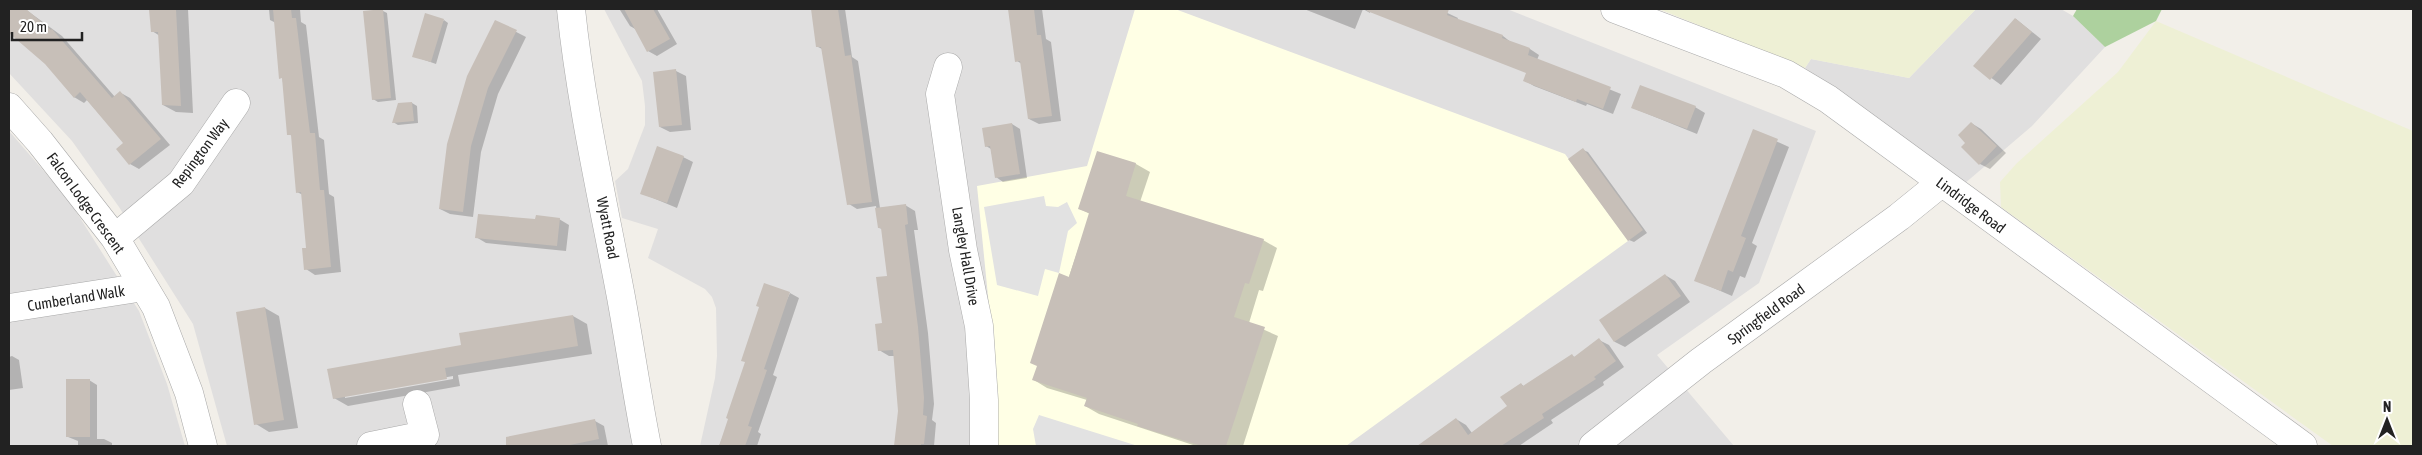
<svg xmlns="http://www.w3.org/2000/svg" width="2422" height="455" viewBox="0 0 2422 455" font-family="'Asap Condensed',sans-serif">
<style>
.residential{fill:#e0dfdf}
.education{fill:#ffffe5}
.farmland{fill:#eef0d5}
.forest{fill:#add19e}
.parking{fill:#e2e2e2}
.shadow{fill:#0003;fill-rule:evenodd}
.building{fill:#c7bfb8}
.lines{fill:none;stroke-linecap:round;stroke-linejoin:round}
.street-casing{stroke:#a9a9a9;stroke-width:29}
.street{stroke:#fff;stroke-width:28}
.labels{text-anchor:middle;dominant-baseline:central;stroke-width:4;stroke-linejoin:round;paint-order:stroke}
.street-label{font-size:15px;fill:#222;stroke:#fff}
</style>
<rect width="100%" height="100%" fill="#f2efe9"/>
<path class="residential" d="M9,9h549l7,63 62,335 6,39h-406l-34,-122 -74,-117 -47,-66 -63,-68z
M604,9h903l309,122 -57,152 -102,72 77,91h-1034l15,-68 2,-22 -1,-48 -4,-11 -7,-8 -57,-31 10,-29 -36,-11 -7,-37 13,-12 17,-44v-19l-3,-25z
M1976,9h85l12,7 32,31 -73,79 -68,58 -159,-116 6,-9 98,19z
M9,131l59,68 71,112 28,73 18,62h-176z"/>
<path class="education" d="M1135,9h40l390,145 63,87 -282,205h-351l1,-70 -19,-190 110,-20z"/>
<path class="farmland" d="M1659,9h317l-67,69 -98,-19 -6,9z
M2156,21l257,110v315h-80l-332,-239 -1,-25 17,-19 101,-91z"/>
<path class="forest" d="M2077,9h85l-6,12 -51,26 -32,-31z"/>
<path class="parking" d="M1044,196l2,10 12,1 9,-5 10,21 -9,8 -9,42 -14,-4 -7,27 -41,-11 -13,-78z
M1039,415l99,31h-102l-3,-17z"/>
<path class="shadow" d="M9,9h16l37,27 53,61 6,-4 9,5 40,47 -31,24 -9,-5 -5,-21 -38,-43 -3,3 -10,-6 -28,-34 -37,-32z
M151,9h37l5,104 -17,-1 -13,-7 -3,-69 -8,-5z
M269,9h31l1,13 5,3 13,112 5,3 5,54 5,3 7,75 -26,3 -9,-6 2,-20 -5,-54 -6,-3 -5,-56 -3,-2 -13,-111 -6,-3z
M622,9h35l20,35 -20,12 -9,-5 -11,-21 -7,-4 -10,-16z
M812,9h33l7,48 6,4 22,147 25,-3 10,6 3,19h-4l14,103 6,71 -2,16 4,3 -2,23h-39l4,-35 -4,-55h-6l-10,-6 9,-73 -6,-48 -3,-1 -3,-22 -19,3 -8,-5 -27,-155 -4,-2z
M1009,9h33l4,30 5,3 10,79 -22,3 -10,-5 -7,-55 -5,-3z
M1304,9h135l19,9 -1,2 46,16 9,7 18,6 9,6 -2,5 84,34 -8,20 -26,-10 -1,2 -52,-20 -10,-6 8,-6 -162,-63v2l-7,-4 -8,20z
M383,11l4,2 9,87 -18,2 -5,-3z
M2016,19l25,20 -40,46 -26,-19z
M444,20l4,3 -12,41 -23,-8z
M495,21l31,16 -28,57 -17,58 -8,65 -23,-3 -10,-5z
M676,71l10,5 5,54 -21,2 -10,-5z
M412,103l5,3 1,17 -20,2 -5,-3z
M1695,107l10,6 -8,21 -64,-26z
M1971,123l10,6 25,24 -16,16 -10,-5 -13,-21z
M1012,124l8,5 7,49 -24,4 -7,-5 -5,-28 -5,-3z
M1754,131l35,16 -37,96 5,3 -12,32 -5,-2 -8,20 -37,-16z
M1583,150l5,2 59,81 -13,9 -5,-2z
M1098,152l38,12 14,8 -10,30 123,38 14,8 -14,43 -4,-1 -10,33 29,13 -35,110h-47l-97,-32 -14,-8 2,-6 -40,-12 -13,-8 56,-166 -10,-5z
M683,157l10,5 -16,46 -36,-15z
M559,219l10,6 -3,26 -80,-8 -10,-6 60,-16z
M1665,275l10,6 15,21 -65,45 -10,-5 -14,-22z
M790,293l9,5 -26,77 4,2 -19,55 3,2 -4,12h-38l11,-27z
M265,308l14,8 19,112 -29,4 -13,-8z
M573,316l14,8 5,30 -134,21 2,11 -112,20 -14,-8 129,-52zM453,376v3l-108,19v-2z
M1599,340l10,5 15,22 -21,15 1,3 -53,35 2,3 -34,23h-100l37,-27 10,6 6,8 36,-26 13,-23 4,3 47,-31 3,1z
M12,356l7,4 4,28 -14,2v-33z
M89,380l8,5v54h7l8,4v3h-34v-5l-10,-4z
M595,421l9,5 4,20h-69l-2,-14z"/>
<path class="building" d="M9,9h17l25,21 1,-1 60,69 8,-7 41,48 -32,26 -13,-16 7,-6 -43,-51 -6,6 -29,-34 -36,-31z
M149,9h27l5,97 -19,-1 -4,-73h-7z
M273,9h18l1,9h4l14,115h5l5,57h4l7,77 -27,3 -2,-22h4l-5,-56 -5,1 -5,-58h-4l-5,-57 -3,1z
M383,9l8,89 -19,2 -9,-89z
M624,9h29l17,30 -23,13z
M811,9h27l7,47 6,-1 21,147 -25,3 -26,-158h-5z
M1008,9h26l3,26h4l11,81 -24,3 -8,-58 -5,1z
M1367,9h82l-2,6 56,20 -1,3 28,10 -2,7 83,32 -8,22 -26,-10 -1,3 -53,-21 3,-8 -159,-62z
M425,13l19,6 -13,43 -19,-5z
M2015,18l17,14 -42,48 -17,-14z
M495,20l22,10 -29,58 -17,58 -8,66 -24,-3 8,-65 20,-68z
M676,69l6,56 -23,2 -6,-55z
M1640,85l56,21 -9,23 -56,-21z
M412,102l2,19 -22,2 6,-20z
M1971,122l26,24 -18,19 -18,-18 4,-4 -7,-8z
M1012,123l8,51 -25,4 -5,-32 -5,1 -3,-19z
M1753,129l25,10 -37,97 5,2 -13,34 -5,-2 -7,21 -27,-10z
M657,146l27,10 -17,47 -27,-9z
M1583,148l60,82 -15,11 -60,-82z
M1097,151l39,12 -10,33 138,43 -15,45 -4,-1 -11,34 31,10 -39,119h-24l-65,-20 1,-2 -54,-18 3,-8 -55,-18 5,-14 -7,-3 29,-90 10,4 20,-64 -11,-4z
M906,204l2,20 -3,1 13,102 6,71 -1,17 4,1 -3,28h-3v2h-27l4,-35 -5,-61 -15,1 -3,-27 7,-1 -6,-46 11,-1 -6,-48h-3l-3,-20z
M478,214l57,5 1,-4 24,3 -3,28 -82,-8z
M1665,274l16,22 -67,46 -15,-22z
M764,283l26,9 -26,77 3,1 -19,56 4,1 -7,19h-26l9,-27 -2,-1 19,-56 -4,-1 18,-54 -3,-1z
M265,307l19,113 -30,5 -18,-113z
M573,315l5,31 -133,22 2,11 -114,20 -6,-30 134,-24 -2,-12z
M1599,338l17,23 -22,16 2,2 -54,35 2,4 -43,28h-84l39,-28 12,17 39,-29 -7,-9 21,-14 2,3 49,-32 2,3z
M66,379h24v58h-24z
M595,419l4,20 -34,7h-59v-9z"/>
<g class="lines">
<g class="street-casing">
<path id="street" d="M571,9c10,97 32,192 50,288 9,49 16,99 26,149
M1615,9l171,65 42,25 475,347
M948,67l-8,27 23,156 16,76 5,74v46
M9,107l31,35 75,96 41,69 33,86 14,53
M115,238l66,-55 55,-80
M9,308l135,-21
M371,446l54,-11 -8,-31
M1593,446l108,-85 198,-144 42,-34"/>
</g>
<use href="#street" class="street"/>
</g>
<g class="labels">
<g class="street-label">
<text transform="translate(200 153) rotate(-53)">Repington Way</text>
<text transform="translate(86 203) rotate(54)">Falcon Lodge Crescent</text>
<text transform="translate(1971 205) rotate(37)">Lindridge Road</text>
<text transform="translate(608 228) rotate(79)">Wyatt Road</text>
<text transform="translate(966 256) rotate(80)">Langley Hall Drive</text>
<text transform="translate(76 298) rotate(-9)">Cumberland Walk</text>
<text transform="translate(1766 314) rotate(-36)">Springfield Road</text>
</g>
</g>
<rect width="2422" height="455" fill="none" stroke="#222222" stroke-width="20"/>
<g transform="translate(2387 420)" stroke="#ffffff" stroke-width="4" paint-order="stroke">
<path d="M0-4L9 19L0 12L-9 19Z" fill="#222222"/>
<text y="-8" font-size="14" font-weight="bold" text-anchor="middle" fill="#222222">N</text>
</g>
<path d="M12 32v8h70v-8" fill="none" stroke="#222222" stroke-width="2.5"/>
<text x="20" y="32" font-size="15" fill="#222222" stroke="#ffffff" stroke-width="4" paint-order="stroke">20 m</text>
</svg>
